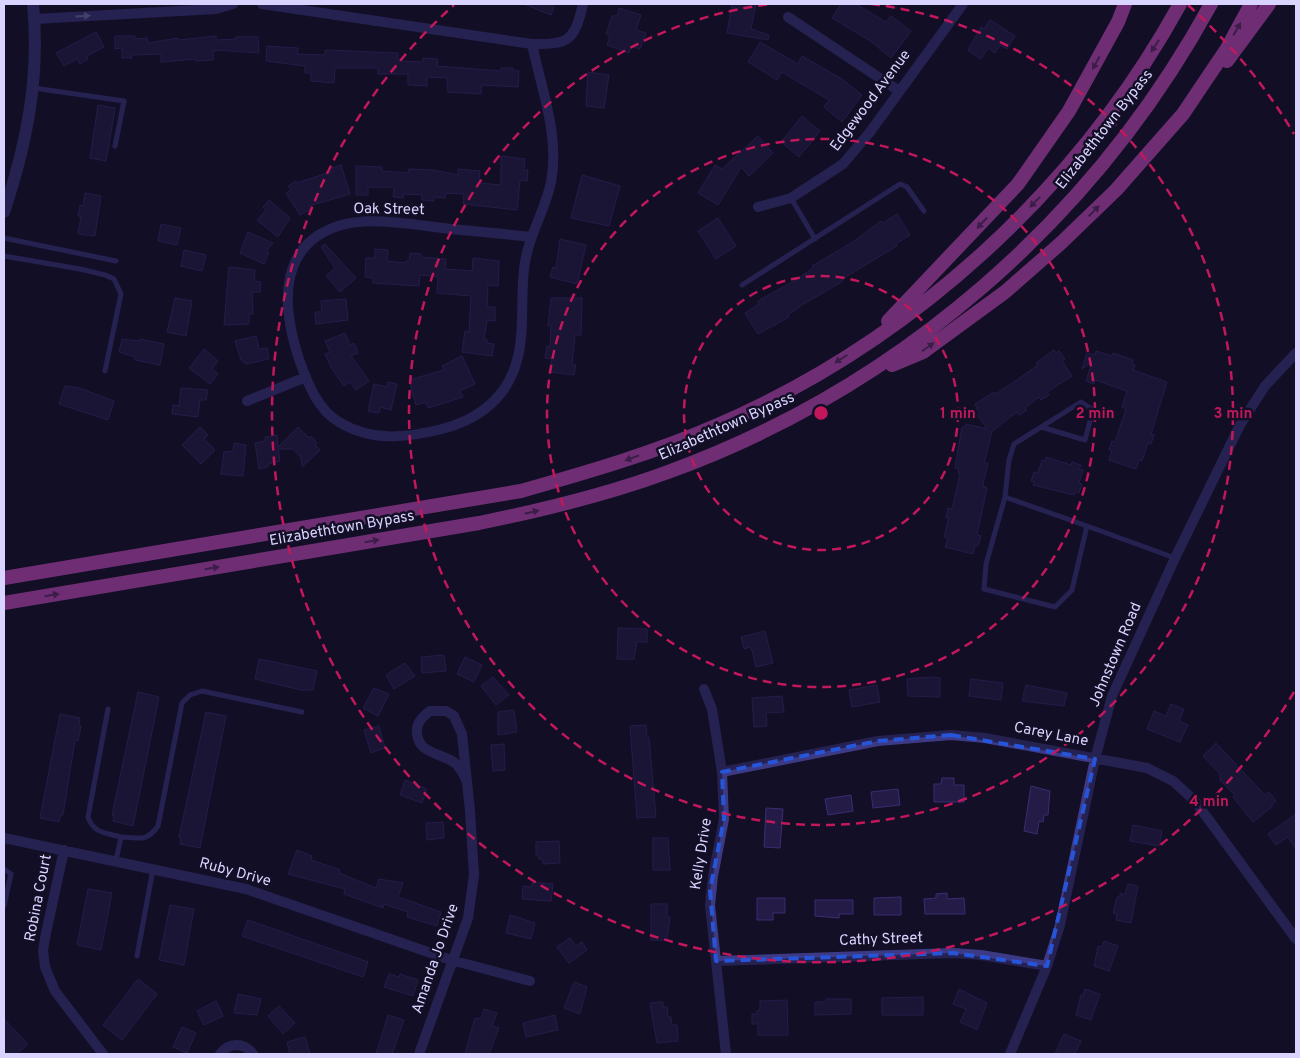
<svg xmlns="http://www.w3.org/2000/svg" width="1300" height="1058" viewBox="0 0 1300 1058" font-family="Overpass,sans-serif">
<style>
.building{fill:#241b47;stroke:#3b2d73}
.lines{fill:none;stroke-linecap:round;stroke-linejoin:round}
.service{stroke:#3d3a85;stroke-width:5}
.minor{stroke:#3d3a85;stroke-width:10}
.tertiary{stroke:#3d3a85;stroke-width:12}
.trunk{stroke:#e055d1;stroke-width:14}
.oneway{fill:#837fbc}
.oneway2{fill:#6f2e73}
.marked{fill:none;stroke:#2655da;stroke-width:4;stroke-dasharray:10 6;stroke-linejoin:round}
.ring{fill:none;stroke:#c2185b;stroke-width:2.5;stroke-dasharray:9 6}
.labels{text-anchor:middle;dominant-baseline:central;stroke-width:5;stroke-linejoin:round;paint-order:stroke}
.street-label{font-size:15px;fill:#d9d4ff;stroke:#130f26}
.centre{fill:#c2185b;stroke:#130f26;stroke-width:2.5}
.ring-label{font-size:15px;text-anchor:middle;font-weight:bold;fill:#c2185b;stroke:#130f26;stroke-width:5;stroke-linejoin:round;paint-order:stroke}
</style>
<rect width="100%" height="100%" fill="#130f26"/>
<path class="building" d="M524,4h31l-4,11z
M732,4h24l-5,25 18,6 -1,5 -41,-7z
M841,4h15l30,18 5,-6 20,15 -20,27 -19,-16 -40,-24z
M619,8l22,7 -5,15 10,3 -6,16 -9,-3 -2,7 -22,-8 3,-9 -4,-2 6,-18h5z
M990,20l25,16 -8,13 -7,-4 -5,8 -7,-5 -7,11 -13,-9 13,-23 3,2z
M96,32l8,15 -17,9 1,3 -8,5 -3,-5 -13,7 -8,-13z
M115,36h20v3l12,-1 1,5 30,-5 1,2 37,-4v4l20,-1v-2h22l1,16 -42,-3 -4,2v8l-17,1 -1,-2 -34,3v-8l-30,1 1,3h-10v-10l-7,1z
M760,42l38,22 4,-8 40,23 20,16 -20,27 -18,-15 5,-7 -47,-28 -5,8 -29,-18z
M267,46l31,2 -1,6 28,1v-5l73,3v8l25,1v-4l15,1 -1,7 64,5v-3h12v2l6,1 -1,16 -36,-2 -1,9 -33,-2 -1,-14 -20,-1v9l-19,-1v-11h-30v-6h-43l-1,15 -23,-2v-8h-6v-7l-39,-5z
M588,72l21,3 -5,33 -18,-2z
M98,105l17,3 -9,53 -16,-3z
M802,116l18,15 -21,26 -18,-15z
M758,136l15,17 -24,23 -8,-9 -23,38 -20,-12 17,-28 7,4z
M501,156l24,3 -1,11h4l-1,11 -7,-1 -3,30 -54,-6 1,-10 -18,-1 -1,5 -11,-1v4l-12,-1v-5l-18,-1 -1,4 -10,-1 1,-10h-26v8h-12v-29l26,1v4l26,2 1,-4 24,1 25,5v-6l22,2 -1,12 22,2z
M341,165l9,29 -41,12 2,3 -11,6 -14,-22 5,-3 -3,-4 8,-5 1,2 36,-12 -1,-3z
M582,175l38,11 -11,40 -38,-8z
M85,193l16,3 -6,40 -17,-2 3,-18h-3l2,-11 3,1z
M269,200l21,18 -12,19 -21,-17 9,-10 -3,-3z
M897,214l13,21 -14,9 1,2 -55,33 1,2 -41,24 -14,10 1,2 -31,17 -13,-21 14,-9 -1,-3 41,-23 14,-10 -1,-2 41,-24 28,-21 2,2z
M718,218l18,28 -20,13 -18,-28z
M161,224l20,4 -4,17 -19,-4z
M248,232l25,11 -7,9 3,1 -5,11 -24,-11z
M560,239l26,6 -9,39 -27,-7 3,-10 3,1z
M325,244l31,34 -16,14 -14,-16 9,-8 -14,-21z
M375,249l13,1 -1,11 18,2 1,-2h3l1,-8 11,1v3l25,2 -1,10 27,2 1,-13 26,3 -1,25 -10,-1 -1,22h8v14l-8,-1 -3,19 3,1v3l7,1 -2,12 -30,-4 3,-21 4,1 2,-36 -34,-3 1,-16 -18,-2 -1,11 -46,-3v-5l-8,-1 1,-19h9z
M184,250l22,5 -4,16 -21,-5z
M229,267l26,3 -1,11 7,1 -1,10h-8l1,22h-4v10l-25,1z
M175,298l17,3 -6,35 -19,-4z
M551,298h31l-1,37h-6l-3,29 4,1 -2,10 -24,-3 2,-13 -7,-1 2,-12 3,1 1,-21h-3z
M346,299l2,21 -32,4 -1,-12h7l-1,-11z
M345,333l5,12 4,-2 4,10 -7,3 18,25 -13,9 -6,-8 -6,4 -12,-17 -7,-15 5,-2 -5,-11z
M256,336l3,13 8,-1 2,11 -23,5 -5,-4 -6,-19z
M122,339l17,2 1,-2 24,5 -4,21 -25,-5v-3l-16,-5z
M204,349l14,12 -6,8 6,5 -8,10 -21,-16z
M1054,350l2,3 3,-2 6,8 -3,2 10,15 -25,16 2,3 -8,5 -2,-3 -14,11 2,2 -8,5 -2,-3 -25,19 -8,32h4l-5,20 1,4 3,1 -10,47 4,1 -3,10 -3,-1 -2,9 -28,-7 3,-9 -4,-1 5,-19h-3l2,-10 4,1 8,-35 -2,-1 1,-4 -4,-1 7,-41h3l1,-3 21,5 -13,-19 3,-2 -2,-4 19,-12 2,2 25,-17 17,-12 -2,-2z
M1096,351l16,5 1,-3 20,7 -1,4 3,1 -2,5 34,12 -16,52 3,1 -3,9 -3,-1 -6,18 -3,-1 -3,9 -27,-9 3,-9 -3,-1 3,-9 3,1 11,-33 -4,-2 5,-16 -32,-11 -1,4 -8,-3 6,-19 -10,7 5,-16 8,2z
M462,356l13,28 -15,7 3,6 -35,11 -2,-6 -10,3 -7,-25 35,-10 -2,-4z
M388,382l9,2 -6,26 -11,-3 -1,6 -11,-2 6,-27 13,3z
M65,386l14,2 35,13 -6,19 -49,-16z
M181,388l27,2 -2,10h-6l-2,17 -26,-3 1,-9 6,1z
M200,427l8,8 -4,4 11,11 -14,14 -19,-19z
M298,427l11,11 2,-2 6,7 -2,2 5,5 -18,17 -1,-9 -8,-9h-15l2,12 -12,3v3l-9,2 -4,-26 10,-2v-4l12,-2 1,12z
M234,443l12,2 -3,31 -22,-2 3,-22 9,-1z
M1046,457l25,8 1,-3 9,3 -2,4 4,1 -4,13 3,1 -3,9 -4,-1 -1,3 -41,-10 1,-3 -3,-1 3,-9 4,1 4,-13 3,1z
M618,628l29,1v13h-10l-3,17h-17z
M765,631l8,32 -17,4 -4,-17 -2,-3 -6,2 -3,-12z
M444,655l2,16 -24,2 -1,-16z
M465,657l17,8 -8,17 -17,-8z
M259,659l58,12 -4,19h-12l-46,-11z
M405,663l10,13 -21,13 -8,-14z
M493,677l16,18 -13,10 -15,-19z
M930,677l10,1v19l-32,-1 -1,-17z
M971,679l32,4 -2,17 -32,-4z
M877,685l3,17 -28,5 -3,-17z
M1026,685l41,8 -3,13 -42,-5z
M374,688l15,6 -11,22 -15,-8z
M138,692l21,5 -26,129 -20,-5 1,-6h-2z
M782,696l2,16 -18,1 1,13 -13,1 -2,-29z
M1171,704l13,5 -5,12 9,4 -8,17 -33,-13 7,-18 12,5z
M514,710l3,22 -19,3v-23z
M206,712l20,4 -26,132 -20,-4 1,-6 -2,-1z
M60,714l20,4 -1,7 2,1 -3,15 -3,-1 -12,75 -2,-1 -2,8 -19,-4z
M646,725l1,12h2l7,80 -19,1 -7,-92z
M379,726l6,22 -14,5 -7,-23z
M1216,743l49,52 4,-3 7,9 -5,4 2,1 -20,16 -20,-25 2,-2 -15,-15v-6l-17,-18z
M504,744l1,26 -12,1 -2,-26z
M942,778h12v7h10v17h-30v-18h7z
M405,780l22,9 -5,14 -22,-8z
M1031,786l19,5 -2,24h-4l-1,7 -4,-1 -2,13 -13,-3z
M898,789l2,16 -27,3 -2,-16z
M851,795l2,16 -25,4 -3,-16z
M766,808l17,1 -3,39 -16,-1z
M1296,814v35l-8,-12 -12,8 -8,-11z
M443,822l1,16 -17,2 -1,-17z
M1133,825l29,6 -3,15 -29,-5z
M653,838h15l2,32h-17z
M559,841l1,22 -17,1v-5h-4v-4h-3v-13z
M297,850l15,6 -1,4 29,10 -1,3 37,15 3,-9 24,4 -5,14 43,15 -4,14 -30,-9 1,-5 -24,-8 -1,4 -25,-9 -14,-5 1,-5 -57,-15z
M533,882l20,2 -2,17 -29,-2 1,-13 8,1z
M1128,884l10,2 -7,37 -15,-3 1,-6 -4,-1 4,-16h3v-3h5z
M88,889l24,4 -11,57 -24,-5z
M947,893v6l17,-1 1,16h-40l-1,-15 12,-1v-4z
M901,897v18h-27v-17z
M757,898h28v15h-12v7h-16z
M815,900h38v14h-14v4l-24,-2z
M651,904h16v13h3l-3,23h-16z
M170,905l24,4 -10,56 -25,-5z
M510,915l25,8 -4,16 -25,-6z
M248,920l120,42 -5,15 -121,-41z
M570,938l6,8 6,-4 5,8 -18,13 -12,-16z
M1104,941l14,5 -9,25 -15,-5 4,-20 4,1z
M389,974l10,3 1,-3 18,6 -5,16 -29,-9z
M138,979l19,15 -35,46 -19,-15z
M574,982l13,5 -7,27 -16,-6z
M959,989l28,14 -10,27 -17,-8 6,-13 -13,-5z
M1085,989l15,5 -9,26 -15,-5 5,-20 2,1z
M238,994l23,5 -4,16 -23,-2z
M923,997v18h-41v-17z
M826,999h25v15l-36,1v-13h11z
M787,1000l1,35h-30v-11h-6v-10h5v-3l3,-1v-9z
M216,1001l7,15 -19,9 -7,-14z
M663,1002v5h4l1,10h3l1,8h5l1,16 -21,2 -7,-40z
M279,1006l16,17 -12,11 -15,-18z
M484,1009l13,4 -5,13 7,2 -10,26h-24l10,-36 6,1z
M388,1015l16,5 -12,34h-16z
M555,1015l3,15 -32,7 -3,-14z
M4,1019l24,25 -11,10h-13z
M182,1027l14,6 -9,20 -14,-6z
M1064,1034l17,7 -6,13h-20z
M305,1037l5,17h-20l-3,-12z"/>
<g class="lines">
<path class="service" d="M34,88l90,13 -9,45
M791,198l24,41
M4,238l112,23
M4,256l76,13 25,6 9,4 7,15 -16,77
M742,285l158,-101 7,3 17,24
M1005,497l4,-37 5,-16 67,-42 12,8 -8,30 -44,-13
M1087,526l-82,-29 -19,67 -2,25 71,18 17,-17 15,-64 88,32
M108,709l-20,108c5,16 18,16 33,20l-5,23
M121,837c18,1 26,5 37,-11l24,-123 8,-8 12,-4 100,21
M4,869l7,5 -7,32
M137,956l16,-87"/>
<path class="minor" d="M262,4l270,40c37,0 42,-2 51,-40
M788,17l111,74
M35,19l181,-10 17,-5
M758,207l33,-9 52,-34 27,-32 93,-128
M531,237c-32,-4 -65,-6 -97,-10 -30,-4 -66,-10 -96,-1 -63,21 -55,86 -38,136 8,22 18,48 39,60 33,20 67,16 103,7 32,-8 60,-27 72,-59 12,-32 6,-67 10,-101 4,-34 21,-57 27,-87 9,-46 -10,-94 -19,-138
M247,401l59,-24
M704,689l8,20 10,63 2,47 -11,57 -3,29 16,149
M722,772l156,-31 73,-6 34,3 162,30 26,13 22,20 101,138
M4,838l242,51 205,71 79,21
M64,850l-18,83 -3,17 2,17 10,24 48,63
M716,961l237,-8 28,2 66,11
M220,1054c9,-12 24,-12 33,0
M419,1054l49,-136 6,-43 -4,-64 -8,-77 -8,-18 -8,-5h-16c-8,6 -14,12 -13,22 1,21 25,20 38,30 6,5 9,12 12,19
M1010,1054l37,-88 13,-41 35,-166 17,-63 63,-138 65,-133 25,-39 31,-33"/>
<path class="tertiary" d="M4,212c23,-69 36,-135 29,-208"/>
<path class="trunk" d="M1227,61l42,-57
M888,321l130,-137 51,-73 49,-89 7,-18
M892,365l31,-13 82,-60 56,-49 55,-53 67,-76 43,-64 25,-46
M4,578l517,-87c67,-19 133,-38 197,-66 194,-84 360,-236 462,-421
M4,603l475,-80c64,-13 127,-28 189,-51 231,-84 425,-252 543,-468"/>
</g>
<defs><path id="oneway-solid" d="M-6-.8H1V-3.2L6.5 0L1 3.2V.8H-6Z" transform="scale(1.25)"/></defs>
<use class="oneway" href="#oneway-solid" transform="translate(83 16) rotate(-3)"/>
<g class="oneway2">
<use href="#oneway-solid" transform="translate(1237 29) rotate(-61)"/>
<use href="#oneway-solid" transform="translate(1155 46) rotate(123)"/>
<use href="#oneway-solid" transform="translate(1096 63) rotate(119)"/>
<use href="#oneway-solid" transform="translate(1035 202) rotate(134)"/>
<use href="#oneway-solid" transform="translate(1094 211) rotate(-44)"/>
<use href="#oneway-solid" transform="translate(982 223) rotate(133)"/>
<use href="#oneway-solid" transform="translate(928 347) rotate(-35)"/>
<use href="#oneway-solid" transform="translate(841 359) rotate(148)"/>
<use href="#oneway-solid" transform="translate(632 458) rotate(161)"/>
<use href="#oneway-solid" transform="translate(532 512) rotate(-13)"/>
<use href="#oneway-solid" transform="translate(372 541) rotate(-10)"/>
<use href="#oneway-solid" transform="translate(212 568) rotate(-9)"/>
<use href="#oneway-solid" transform="translate(52 595) rotate(-9)"/>
</g>
<path d="M0 0H1300V1058H0ZM951,735l144,24 -48,207 -94,-13 -237,8 -6,-71 14,-71 -2,-47 156,-31z" fill="#130f26" fill-opacity=".55" fill-rule="evenodd"/>
<path class="marked" d="M951,735l144,24 -48,207 -94,-13 -237,8 -6,-71 14,-71 -2,-47 156,-31z"/>
<g class="ring">
<circle cx="821" cy="413" r="137"/>
<circle cx="821" cy="413" r="274"/>
<path d="M871 4A412 412 0 1 1 771 4"/>
<path d="M1294 692A549 549 0 1 1 454 5M1188 5A549 549 0 0 1 1294 134"/>
</g>
<g class="labels">
<g class="street-label">
<text transform="translate(871 101) rotate(-53)">Edgewood Avenue</text>
<text transform="translate(1105 130) rotate(-52)">Elizabethtown Bypass</text>
<text transform="translate(389 210) rotate(1)">Oak Street</text>
<text transform="translate(727 427) rotate(-24)">Elizabethtown Bypass</text>
<text transform="translate(342 529) rotate(-10)">Elizabethtown Bypass</text>
<text transform="translate(1116 655) rotate(-67)">Johnstown Road</text>
<text transform="translate(1051 735) rotate(11)">Carey Lane</text>
<text transform="translate(702 854) rotate(-81)">Kelly Drive</text>
<text transform="translate(235 873) rotate(15)">Ruby Drive</text>
<text transform="translate(39 898) rotate(-79)">Robina Court</text>
<text transform="translate(881 940) rotate(-2)">Cathy Street</text>
<text transform="translate(436 959) rotate(-71)">Amanda Jo Drive</text>
</g>
</g>
<circle cx="821" cy="413" r="8" class="centre"/>
<g class="ring-label">
<text x="958" y="418">1 min</text>
<text x="1095" y="418">2 min</text>
<text x="1233" y="418">3 min</text>
<text x="1209" y="806">4 min</text>
</g>
<rect width="1300" height="1058" fill="none" stroke="#d9d4ff" stroke-width="10"/>
</svg>
